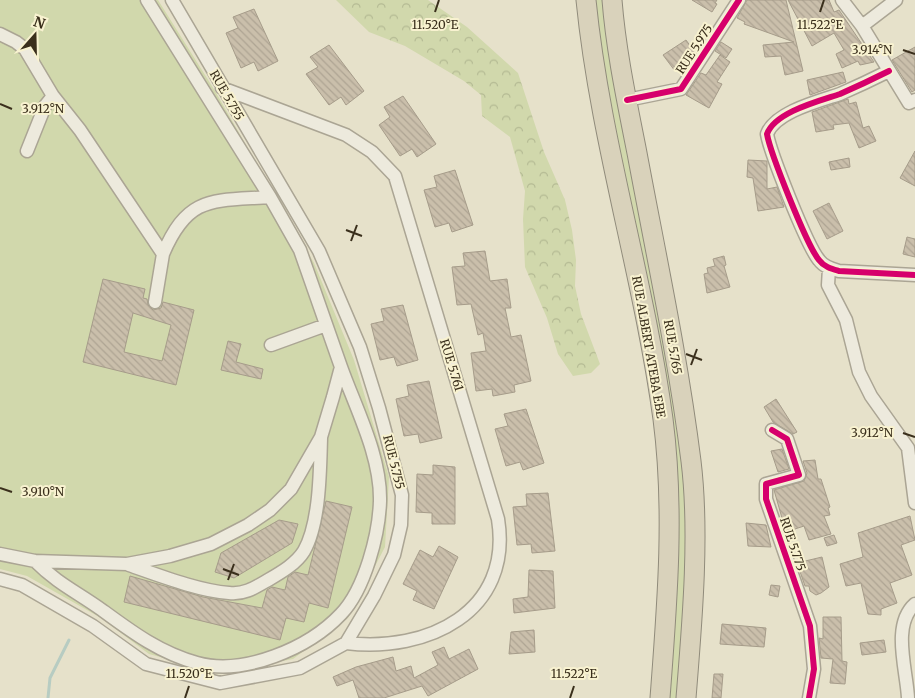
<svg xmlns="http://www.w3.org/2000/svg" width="915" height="698" viewBox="0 0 915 698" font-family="Merriweather,serif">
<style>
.green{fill:#d1d8ac}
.forest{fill:url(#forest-crowns)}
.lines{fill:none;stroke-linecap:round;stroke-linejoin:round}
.stream{stroke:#b7ccc2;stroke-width:3}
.building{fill:url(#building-back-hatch);stroke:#a69c8a;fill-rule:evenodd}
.minor-casing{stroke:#aba594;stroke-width:15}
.highway-casing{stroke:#908b7b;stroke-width:21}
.minor{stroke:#edeadd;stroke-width:12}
.highway{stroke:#d9d2bb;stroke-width:19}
.cycleway-casing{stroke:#f8f2d0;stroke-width:9}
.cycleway{stroke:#d6006c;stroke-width:6}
.ticks{fill:none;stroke:#3a2f1c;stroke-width:2}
.labels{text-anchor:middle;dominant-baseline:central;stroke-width:4;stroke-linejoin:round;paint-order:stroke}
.street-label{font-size:12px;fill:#3a2f1c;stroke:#f8f2d0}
.ticks-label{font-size:12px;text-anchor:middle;fill:#3a2f1c;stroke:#f8f2d0;stroke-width:4;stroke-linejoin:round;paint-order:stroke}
</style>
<defs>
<pattern id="forest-crowns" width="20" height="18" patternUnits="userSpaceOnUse" patternTransform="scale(1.25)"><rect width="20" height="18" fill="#d1d8ac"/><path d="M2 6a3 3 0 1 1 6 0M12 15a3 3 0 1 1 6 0" fill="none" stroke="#b4ba93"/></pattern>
<pattern id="building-back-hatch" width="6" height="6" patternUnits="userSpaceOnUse" patternTransform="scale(1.25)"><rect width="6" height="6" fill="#cabfab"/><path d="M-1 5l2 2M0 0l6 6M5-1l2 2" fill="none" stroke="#aea493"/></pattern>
</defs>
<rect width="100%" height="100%" fill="#e6e1ca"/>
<path class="green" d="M0,0h158l57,91 99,172 40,97 35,117 -4,70 -37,71 -55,41 -73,14 -71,-19 -48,-36 -74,-42 -27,-7z
M594,0h12l80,459 1,109 -8,130h-12l9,-131z"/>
<path class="forest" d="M336,0h92l39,27 51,46 26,79 21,48 7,30 4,30 -1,26 6,28 19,50 -9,9 -18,3 -15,-22 -11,-36 -22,-51 -2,-48 2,-28 -15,-54 -28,-21 -1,-21 -17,-14 -59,-35 -36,-14z"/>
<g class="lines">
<path class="stream" d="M48,698l2,-20 19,-38"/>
</g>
<path class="building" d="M692,0h25l-2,3 2,1 -5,8z
M747,0h39l17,71 -18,4 -4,-19 -16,1 -2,-12 31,-3 -50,-18 1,-2 -8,-4z
M788,0h41l5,12 5,-2 35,52 -14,3 -2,-4 -16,7 -6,-14 8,-4 -10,-17 -22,13z
M254,9l24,52 -20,10 -4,-9 -13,6 -15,-35 12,-5 -5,-11z
M686,40l8,11 -9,7 2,3 -12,10 -12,-16z
M721,42l11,7 -6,9 -11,-7z
M329,45l35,46 -18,14 -5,-8 -12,8 -23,-31 12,-7 -8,-10z
M915,47v43l-3,2 -20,-32z
M720,55l10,7 -13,20 5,2 -13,24 -23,-13 15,-22 5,2z
M843,72l3,10 -36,13 -3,-15z
M403,96l33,48 -19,13 -5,-8 -12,7 -21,-31 11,-8 -6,-10z
M848,99l1,5 7,-2 7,26 6,-2 7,15 -17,7 -10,-25 -16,2 1,4 -18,3 -4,-20z
M915,151v35l-15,-8z
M849,158l1,9 -19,3 -2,-8z
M748,160l19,1v28l10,-2 7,20 -26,4 -5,-33 -6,-1z
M455,170l18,55 -21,7 -3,-9 -14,4 -11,-37 13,-3 -3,-11z
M829,203l14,28 -16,8 -14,-28z
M907,237l8,2v18l-12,-3z
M485,251l5,30 17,-2 4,29h-6l6,29 10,-2 10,46 -17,4 1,7 -22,4 -1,-7 -16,2 -5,-38 15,-2 -3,-18 -5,2 -7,-31 -14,1 -5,-38 13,-1 -2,-13z
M724,256l2,9 -2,1 6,21 -23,6 -3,-19 4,-1 -1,-5 8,-2 -2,-7z
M103,279l42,10 -2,9 4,1 1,6 5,5 8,-2 2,-6 31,8 -18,75 -93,-23zM133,313l38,12 -9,36 -38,-9z
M403,305l15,55 -21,6 -3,-9 -14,3 -9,-36 13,-3 -3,-12z
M228,341l13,3 -5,18 27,7 -2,10 -40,-9z
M429,381l13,57 -22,5 -2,-9 -14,2 -8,-37 13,-3 -2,-11z
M776,399l21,33 -4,2 -20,-12 -9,-15z
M526,409l18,54 -21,7 -3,-8 -14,4 -11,-37 13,-3 -4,-12z
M782,449l7,20 -11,3 -7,-21z
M815,460l3,19h3l9,28 -2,1 2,7 -6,1 7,18 -22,6 -5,-14 -18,6 -12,-42 30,-9 3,-8 -4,-12z
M433,465l22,2v57h-23v-11l-16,-1 1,-38 16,1z
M548,493l7,58 -23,2 -1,-9 -14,1 -4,-38 14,-1 -1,-12z
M326,501l26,6 -24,101 -19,-5 -5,19 -18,-4 -6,22 -156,-38 6,-26 73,21 59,11 5,-18 5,-3 13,3 3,-13 7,-5 13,3z
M910,516l5,24 -14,5 11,30 -22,8 7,20 -16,6v6l-13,-1 -7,-31 -15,3 -6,-22 23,-7 -5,-24z
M279,520l19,4 -6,19 -58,35 -19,-6 6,-19z
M746,523l20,2 5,22 -23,-1z
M834,535l3,8 -10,3 -3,-8z
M439,546l19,11 -24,52 -21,-9 4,-9 -14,-7 17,-34 13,7z
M822,557l7,30 -8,6 -5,2 -6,-4 -1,-5h-4l-8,-23z
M529,570l24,1 2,37 -41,5 -1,-14 15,-2z
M771,585l9,1 -2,11 -9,-2z
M823,617h18l1,44 5,1 -2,22 -15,-1 3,-24 -12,-1 -2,-20 4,1z
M722,624l44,4 -2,19 -44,-3z
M534,630l1,22 -26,2 2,-22z
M884,640l2,12 -24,3 -2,-12z
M444,647l5,12 20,-10 9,20 -50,27 -6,-10 -38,12h-25l-6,-18 -16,6 -4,-9 23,-10 37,-10 3,14 15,-5 3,12 24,-13 -6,-13z
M714,674h9l-2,24h-9z"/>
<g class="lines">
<g class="minor-casing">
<path id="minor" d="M842,0l20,26 47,77 6,-3
M862,26l34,-26
M0,34l16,8 9,7 28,47 27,34 83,124 -8,48
M889,71c-16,8 -33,16 -49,23 -21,7 -65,18 -73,40 3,18 40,112 52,126 5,7 13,9 20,11l76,4
M222,88l124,47 26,17 23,24 103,343c15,93 -71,134 -152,124
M627,100l54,-11 58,-89
M27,151l18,-45 8,-10
M163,254c25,-59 49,-53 107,-57
M829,268l-1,17 18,35 13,52 12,24 37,52 7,55
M271,345l55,-20
M772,430l15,9 12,36 -33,9v15l44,127 4,43 -5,29
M0,554l35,7 92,3 43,-8 41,-12 37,-19 22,-15 21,-21 30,-52 12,-40 8,-30 -41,-117 -30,-53 -123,-197
M35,561c23,23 42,31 67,49 30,22 58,43 95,53 47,13 112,-15 144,-49 24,-25 38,-80 39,-113 1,-45 -24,-92 -39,-134
M129,565c29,10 70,26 100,28 15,2 27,-6 39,-13 12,-7 28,-16 36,-29 16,-28 16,-81 17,-113
M0,579l22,6 71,41 53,38 74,19 80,-15 46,-25 28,-47 20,-41 7,-30 1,-30 -23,-87 -19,-61 -41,-96 -147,-251
M908,698c-1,-27 -17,-73 7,-94"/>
</g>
<g class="highway-casing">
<path id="highway" d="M586,0c14,141 58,278 77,419 12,92 4,187 -3,279
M612,0c4,51 15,102 25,153 19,102 41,204 54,308 9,73 1,163 -5,237"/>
</g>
<use href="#minor" class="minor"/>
<use href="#highway" class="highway"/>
<g class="cycleway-casing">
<path id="cycleway" d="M889,71c-16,8 -33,16 -49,23 -21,7 -65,18 -73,40 3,18 40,112 52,126 5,7 13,9 20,11l76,4
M627,100l54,-11 58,-89
M772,430l15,9 12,36 -33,9v15l44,127 4,43 -5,29"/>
</g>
<use href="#cycleway" class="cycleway"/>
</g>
<path class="ticks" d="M435,12l4,-12M820,12l4,-12M903,50l12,4M0,104l12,5M346,230l16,6M351,241l6,-16M686,354l16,6M691,365l6,-16M903,433l12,4M0,488l12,4M223,569l16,6M228,580l6,-16M185,698l4,-12M570,698l4,-12"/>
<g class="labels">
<g class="street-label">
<text transform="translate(694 49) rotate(-57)">RUE 5.975</text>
<text transform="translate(227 95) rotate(60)">RUE 5.755</text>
<text transform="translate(649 347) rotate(80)">RUE ALBERT ATEBA EBE</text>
<text transform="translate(673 347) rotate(80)">RUE 5.765</text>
<text transform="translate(452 365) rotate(73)">RUE 5.761</text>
<text transform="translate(394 462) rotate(76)">RUE 5.755</text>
<text transform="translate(793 544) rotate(71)">RUE 5.775</text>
</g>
</g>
<g class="ticks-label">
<text x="435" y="29">11.520°E</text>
<text x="820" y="29">11.522°E</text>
<text x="872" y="54">3.914°N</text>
<text x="43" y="113">3.912°N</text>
<text x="872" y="437">3.912°N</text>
<text x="43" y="496">3.910°N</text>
<text x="189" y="678">11.520°E</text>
<text x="574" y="678">11.522°E</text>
</g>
<g transform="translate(35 35) rotate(20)" stroke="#f8f2d0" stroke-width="4" paint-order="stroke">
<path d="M0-4L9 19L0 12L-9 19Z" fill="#3a2f1c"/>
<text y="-8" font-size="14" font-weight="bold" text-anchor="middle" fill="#3a2f1c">N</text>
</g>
</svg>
